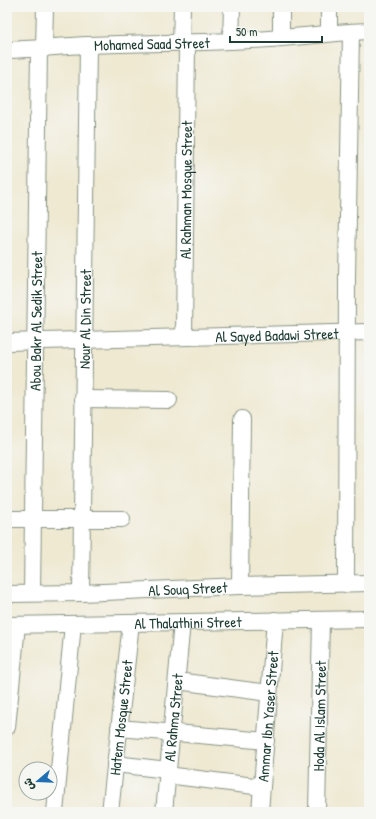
<svg xmlns="http://www.w3.org/2000/svg" width="376" height="819" viewBox="0 0 376 819" font-family="'Patrick Hand','Playpen Sans Arabic',sans-serif">
<style>
.lines{fill:none;stroke-linecap:round;stroke-linejoin:round}
.minor-casing{stroke:#879383;stroke-width:18}
.minor{stroke:#fff;stroke-width:16}
.labels{text-anchor:middle;dominant-baseline:central;stroke-width:3;stroke-linejoin:round;paint-order:stroke}
.street-label{font-size:15px;fill:#1f3d34;stroke:#f6f6f2}
</style>
<rect width="100%" height="100%" fill="#f6f6f2"/>
<filter id="ink" filterUnits="userSpaceOnUse"><feTurbulence type="fractalNoise" baseFrequency=".025" numOctaves="2"/><feDisplacementMap in="SourceGraphic" scale="8" xChannelSelector="R" yChannelSelector="G"/><feConvolveMatrix kernelMatrix="1 2 1 2 8 2 1 2 1" color-interpolation-filters="sRGB"/></filter>
<filter id="wash" filterUnits="userSpaceOnUse"><feTurbulence type="fractalNoise" baseFrequency=".012" numOctaves="4" result="noise"/><feDisplacementMap in="SourceGraphic" scale="16" xChannelSelector="R" yChannelSelector="G"/><feGaussianBlur stdDeviation="0.9" result="paint"/><feColorMatrix in="noise" values="0 0 0 0 0 0 0 0 0 0 0 0 0 0 0 0 0 1.4 0 .05"/><feComposite in="paint" operator="in"/></filter>
<g filter="url(#wash)">
<rect width="100%" height="100%" fill="#efe9d2"/>
</g>
<g filter="url(#ink)">
<g class="lines">
<g class="minor-casing">
<g id="minor">
<path d="M281,7v31"/>
<path d="M329,33v-26"/>
<path d="M231,41l1,-34"/>
<path d="M181,43l1,-36"/>
<path d="M44,49l1,-42"/>
<path id="s1" d="M7,50c27,-1 55,-4 82,-5 64,-3 128,-1 192,-7 29,-2 58,-6 88,-7"/>
<path id="s2" d="M184,337l3,-294"/>
<path id="s3" d="M7,342l362,-10"/>
<path d="M83,399l86,1"/>
<path d="M7,519h115"/>
<path d="M346,584l1,-306 4,-246"/>
<path d="M240,586l2,-167"/>
<path id="s4" d="M32,593l7,-544"/>
<path id="s5" d="M81,593l7,-548"/>
<path id="s6" d="M7,594l74,-1 159,-7 129,-3"/>
<path id="s7" d="M7,625l362,-6"/>
<path d="M177,681l92,12"/>
<path d="M7,727l10,-102"/>
<path d="M119,728l147,13"/>
<path d="M115,764l53,6"/>
<path d="M167,775l95,12"/>
<path d="M55,812l18,-188"/>
<path id="s8" d="M110,812l21,-189"/>
<path id="s9" d="M164,812l18,-190"/>
<path id="s10" d="M260,812l15,-192"/>
<path id="s11" d="M317,812l4,-192"/>
</g>
</g>
<use href="#minor" class="minor"/>
</g>
</g>
<g class="labels">
<g class="street-label">
<text stroke="none"><textPath href="#s1" startOffset="145">Mohamed Saad Street</textPath></text>
<text stroke="none"><textPath href="#s2" startOffset="147">Al Rahman Mosque Street</textPath></text>
<text stroke="none"><textPath href="#s5" startOffset="274">Nour Al Din Street</textPath></text>
<text stroke="none"><textPath href="#s4" startOffset="272">Abou Bakr Al Sedik Street</textPath></text>
<text stroke="none"><textPath href="#s3" startOffset="270">Al Sayed Badawi Street</textPath></text>
<text stroke="none"><textPath href="#s6" startOffset="181">Al Souq Street</textPath></text>
<text stroke="none"><textPath href="#s7" startOffset="181">Al Thalathini Street</textPath></text>
<text stroke="none"><textPath href="#s10" startOffset="96">Ammar Ibn Yaser Street</textPath></text>
<text stroke="none"><textPath href="#s11" startOffset="96">Hoda Al Islam Street</textPath></text>
<text stroke="none"><textPath href="#s9" startOffset="95">Al Rahma Street</textPath></text>
<text stroke="none"><textPath href="#s8" startOffset="95">Hatem Mosque Street</textPath></text>
</g>
</g>
<rect width="376" height="819" fill="none" stroke="#f6f6f2" stroke-width="24"/>
<g transform="translate(38 781) rotate(251)"><circle r="19" fill="#f6f6f2" stroke="#a0aca6"/>
<path d="M0-3L7 15L0 10L-7 15Z" fill="#1f6fb2"/>
<text y="-6" font-size="11" font-weight="bold" text-anchor="middle" fill="#1f3d34">ش</text>
</g>
<path d="M230 36v6h92v-6" fill="none" stroke="#1f3d34" stroke-width="2"/>
<text x="236" y="36" font-size="12" fill="#1f3d34" stroke="#f6f6f2" stroke-width="3" paint-order="stroke">50 m</text>
</svg>
